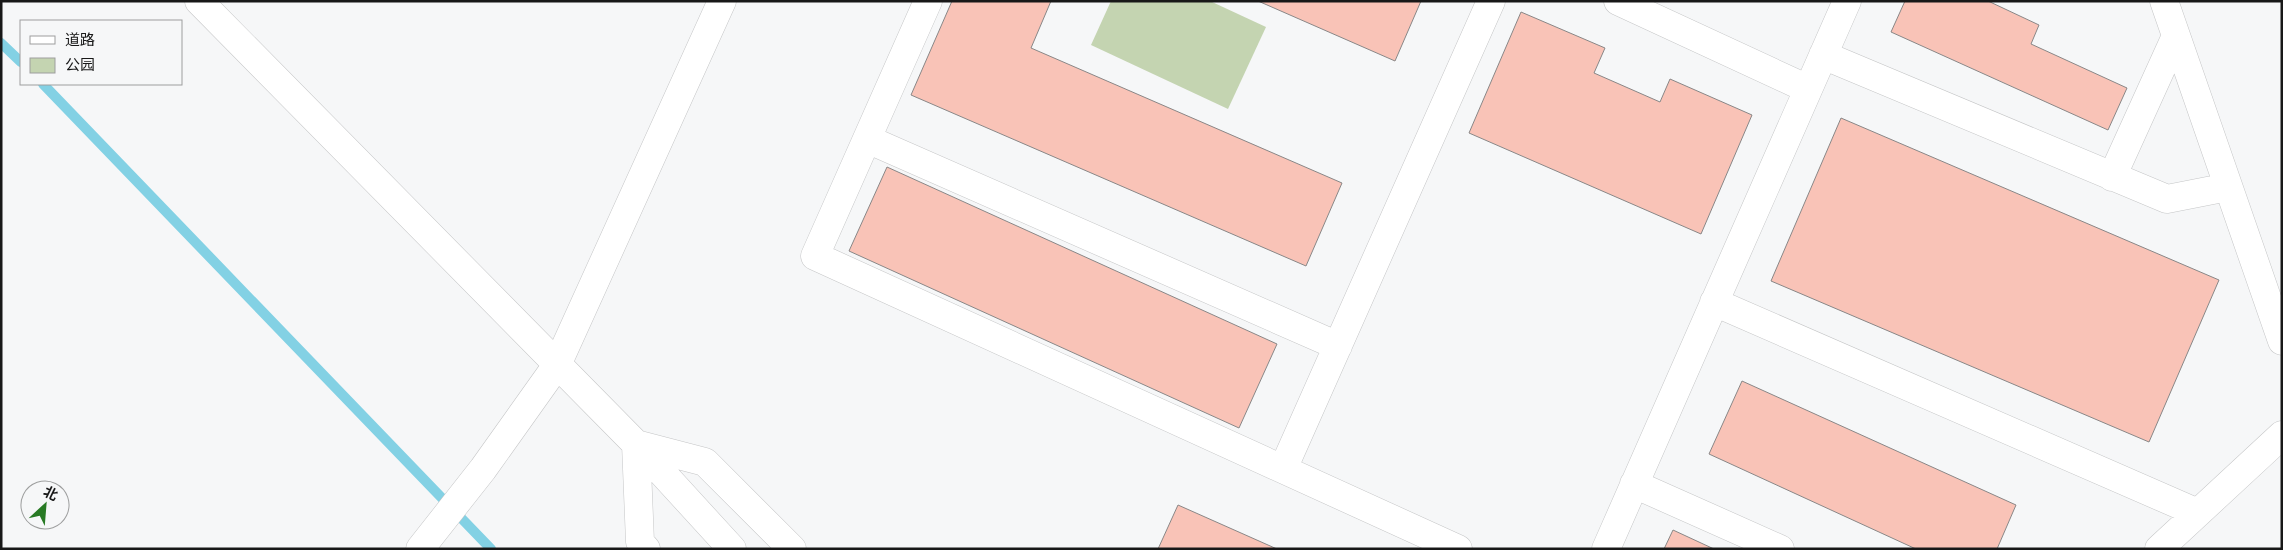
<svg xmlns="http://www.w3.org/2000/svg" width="2283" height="550" viewBox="0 0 2283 550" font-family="'PT Serif','Noto Sans SC',serif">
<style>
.green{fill:#c4d4b1}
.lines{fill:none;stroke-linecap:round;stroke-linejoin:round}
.stream{stroke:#83d1e4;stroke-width:10}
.building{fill:#f9c3b7;stroke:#898787}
.minor-casing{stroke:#c5c6c7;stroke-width:29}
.minor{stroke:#fff;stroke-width:28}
</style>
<rect width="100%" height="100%" fill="#f6f7f8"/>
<path class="green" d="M1111,1h99l56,26 -38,82 -137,-64z"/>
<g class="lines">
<path class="stream" d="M1,43l20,19
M43,84l448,465"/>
</g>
<path class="building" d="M952,1h99l-20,47 311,135 -36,83 -395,-171z
M1258,1h163l-26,60z
M1905,1h83l51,24 -8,19 96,44 -19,42 -217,-98z
M1521,12l84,36 -11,25 66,29 10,-23 82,36 -51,119 -232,-101z
M1841,118l378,162 -70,162 -378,-161z
M887,167l390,177 -38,84 -390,-177z
M1742,381l274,124 -19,44h-81l-207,-95z
M1178,505l99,44h-119z
M1673,530l41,19h-50z"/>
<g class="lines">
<g class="minor-casing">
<path id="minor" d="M199,1l437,443 96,105
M928,1l-113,255 643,293
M1618,1l190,88
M2164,1l118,340
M1823,55l344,144 61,-12
M867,139l471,207
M2112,177l64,-141
M1714,302l484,211
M1283,469l208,-468
M1634,484l146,65
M420,549l63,-80 74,-104 165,-364
M646,549l-6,-7 -4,-98 69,18 87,87
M1606,549l241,-548
M2159,549l123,-114"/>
</g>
<use href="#minor" class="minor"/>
</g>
<rect width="2283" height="550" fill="none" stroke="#181818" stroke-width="5"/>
<rect x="20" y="20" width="162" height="65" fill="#f6f7f8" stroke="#9d9e9e"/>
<rect x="30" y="36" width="25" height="8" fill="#ffffff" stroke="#9d9e9e"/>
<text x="65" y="45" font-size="15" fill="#181818">道路</text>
<rect x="30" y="58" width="25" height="15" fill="#c4d4b1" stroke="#9d9e9e"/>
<text x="65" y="70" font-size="15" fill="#181818">公园</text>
<g transform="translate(45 505) rotate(26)"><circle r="24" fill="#f6f7f8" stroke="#9d9e9e"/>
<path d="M0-4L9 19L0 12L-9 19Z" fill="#287a24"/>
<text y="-8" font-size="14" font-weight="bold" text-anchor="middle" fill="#181818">北</text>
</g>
</svg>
